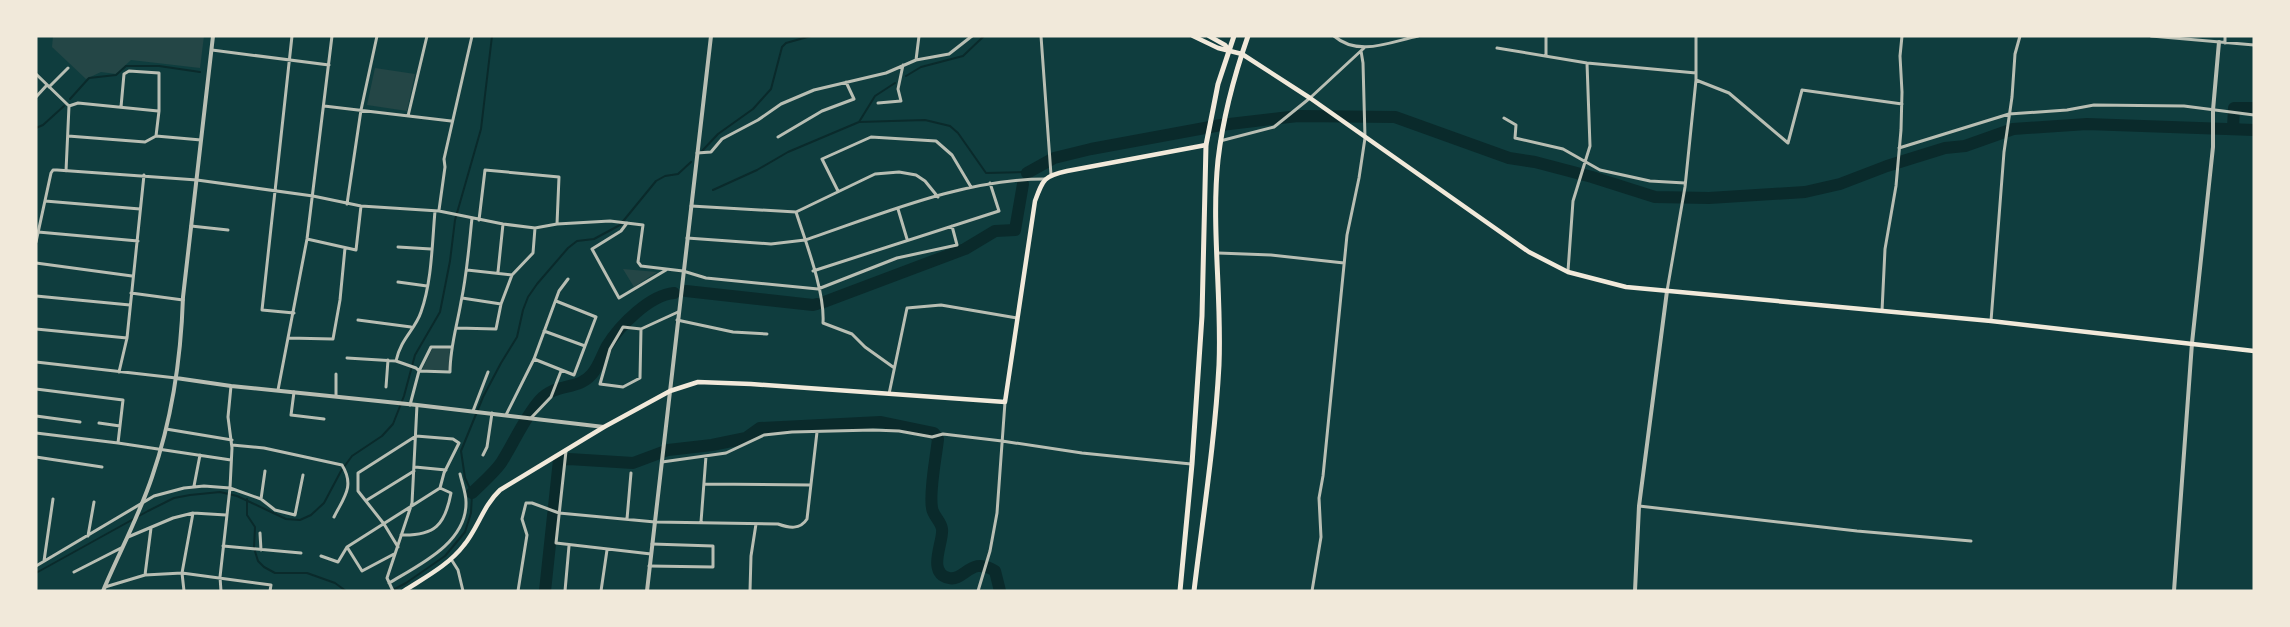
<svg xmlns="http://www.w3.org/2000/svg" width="2290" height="627" viewBox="0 0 2290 627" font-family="'Golos Text',sans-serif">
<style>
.green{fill:#244646}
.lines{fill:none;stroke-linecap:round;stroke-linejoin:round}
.stream{stroke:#0a2a2b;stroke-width:2}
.river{stroke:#0a2a2b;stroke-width:12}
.minor{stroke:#b8beb3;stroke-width:3}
.tertiary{stroke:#b8beb3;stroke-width:4}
.secondary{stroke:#f1e9da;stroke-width:4.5}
.primary{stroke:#f1e9da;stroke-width:5}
</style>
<rect width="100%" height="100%" fill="#0f3d3e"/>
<path class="green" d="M53,36h151l-4,32 -69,-8 -15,14 -15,-2 -15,7 -34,-32z
M375,68l40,6 -8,37 -40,-6z
M623,269l34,3 -23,15z
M450,348l-1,22h-27l10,-21z"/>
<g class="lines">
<path class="stream" d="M906,76l15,-9 42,-11 21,-20
M70,99l19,-21 27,-3 10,-9h33l41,6
M859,122l16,-26 20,-13
M36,128l7,-3 21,-19
M702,151l16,-17 35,-25 18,-20 11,-42 4,-4 25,-7
M713,190l44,-20 31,-18 71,-30 66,-2 25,6 8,7 28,40 41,-1
M247,499v16l8,12 -1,21 4,13 6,6 11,6h32l28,10 11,8
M36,573l112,-62 26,-13 16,-3 30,-3 17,4 49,23 14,1 11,-5 13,-12 17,-32 11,-15 30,-20 11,-12 11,-28 11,-41 25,-43 10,-51 5,-41 26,-91 11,-93
M391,591l15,-8 39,-27 20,-24 6,-19 1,-20 -7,-15 -4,-27 22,-54 18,-34 16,-26 6,-27 5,-13 9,-13 31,-36 9,-7 17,-2 26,-14 36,-44 9,-5 13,-2 13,-12"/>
<path class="river" d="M2233,128l1,-20h20
M1027,173l27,-15 37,-9 130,-24 77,-9 97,1 114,41 26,4 57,15 63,20 54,1 96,-6 35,-8 47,-18 58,-18 20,-2 48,-17 74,-5 167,6
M686,291l127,14 4,-1
M824,302l141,-53 30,-18 20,-1 8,-46
M472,493c10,-10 21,-19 29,-30 13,-20 23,-45 39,-63 16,-18 38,-9 52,-26 7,-8 10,-19 15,-28 13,-21 43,-51 67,-53
M545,591l14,-131 10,-1 64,4 35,-13 44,-5 34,-7 14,-10 121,-6 53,11 4,6c-2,19 -9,52 -6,69 1,8 9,13 10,21 2,12 -16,44 7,49 15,4 22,-23 46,-7l5,20"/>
<path class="minor" d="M292,36l-30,274 32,3
M1041,36l10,139
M1334,36c24,21 56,6 84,0
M2151,36l103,9
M2225,43v-7
M1497,48l90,15 109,10
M212,50l117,15
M1546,56v-20
M916,60l3,-24
M36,74l33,32
M1696,80l33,13 59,50 14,-53 100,14
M49,87l19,-19
M36,97l11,-12
M878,103l23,-2 -3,-12 5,-24
M324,106l127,15
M408,116l19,-80
M1504,118l12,7 -1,13 48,11 37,21 50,11 35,2
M68,136l77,6 11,-6 3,-25v-38l-30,-2 -5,3 -3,33
M156,136l45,4
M778,137l44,-26 32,-12 -8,-17
M1220,141l54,-14 36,-29 54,-50
M1899,148l110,-34 58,-4 27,-5 90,1 70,9
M697,153l14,-1 11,-13 36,-19 23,-16 33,-14 72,-17 30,-13 33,-6 23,-18
M66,171l3,-65 9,-3 80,8
M838,191l-16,-32 49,-22 65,4 16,14 19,32
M45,201l95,8
M347,204l14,-94 16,-74
M691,206l105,6 79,-38 24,-2 17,3 9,6 13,16
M898,209l9,30
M439,210l6,-43 -1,-8 28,-123
M796,212c10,31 29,80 27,111l29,11 13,13 28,20
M479,220l6,-50 74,7 -2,47
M627,223l-6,8 -29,18 27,49 47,-28
M191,226l37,4
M38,232l100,9
M687,238l84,6 34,-4c77,-26 158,-61 240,-61
M307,239l49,11 5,-44
M36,242l15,-69 2,-3h4l140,10 116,16 48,10 78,5 64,13 32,4 22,-4 53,-3 33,4 -5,37 3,4 42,5 23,7 112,11 79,-31 60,-13 -5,-19
M398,247l33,2
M1218,253l53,2 73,8
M36,263l96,13
M467,270l45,5
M813,271l186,-60 -9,-28
M1568,271l5,-70 17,-55 -3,-83
M498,272l5,-48
M398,282l29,4
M1667,291l18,-104 11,-107v-44
M131,293l52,7
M36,296l94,9
M462,298l39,6
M1882,311l3,-62 11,-63 5,-56 1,-38 -2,-36 2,-20
M358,320l53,7
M677,320l56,12 34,2
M1991,321l13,-169 8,-55 3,-43 5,-18
M457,328l39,1 5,-25 11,-29 21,-22 2,-25
M36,329l91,9
M641,329l-1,49 -17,9 -23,-3 10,-35 13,-22 18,2 37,-17
M544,331l41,15
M288,338l45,1 7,-39 5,-52
M347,358l49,3 20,7 3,3
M534,359l40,16 22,-58 -40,-16
M396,361c5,-23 19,-31 25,-49 11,-31 11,-68 14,-101
M36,362l140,16
M419,371l31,1c0,-25 7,-46 11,-70 6,-28 8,-56 11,-84
M119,372l8,-34 17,-163
M386,387l2,-27
M36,389l87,11 -5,43
M278,390l29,-151 25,-203
M294,392l-3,23 33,4
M889,394l18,-86 34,-3 76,13
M336,396v-22
M410,405l9,-34 12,-24h20
M473,411l15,-39
M506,415l28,-56 25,-68 9,-12
M36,416l44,6
M531,418l20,-21 10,-26
M99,423l21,3
M166,429l66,11
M36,433l82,10 113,17
M232,445l32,3 78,17c13,21 2,32 -8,52
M566,451l-10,92 95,11
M483,455l4,-8 5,-34
M36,457l66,10
M662,462l64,-9 38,-18 28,-3 81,-2 26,1 33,6 11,-3 59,7 80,12 109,11
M415,467l31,3
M704,484l107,1
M194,486l6,-31
M261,499l4,-28
M367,500l47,-29
M1639,506l218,25 114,10
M627,519l4,-46
M701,522l5,-66
M260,533l1,17
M401,535c34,1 44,-10 50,-42l-11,-5
M88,536l6,-34
M128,537l45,-19 20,-5 33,2
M223,546l78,7
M347,547l15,24 32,-17
M321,556l17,6 9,-15 93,-59 4,-15 15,-30 -6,-4 -37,-3 -58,37v18l26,33 14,23
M451,559l7,11 5,21
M44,561l9,-62
M36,566l118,-70 30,-8 20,-2 26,2 31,11 14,11 20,5 8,-40
M649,566l64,1v-21l-61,-2
M74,572l47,-24
M145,575l6,-47
M389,583c30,-18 78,-40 77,-81 0,-9 -4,-19 -6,-28
M105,587l40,-12 37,-2 89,12 -1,6
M184,591l-2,-18 11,-60
M221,591l-1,-14 10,-89 2,-40 -4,-31 3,-31
M393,591l-6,-13 25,-75 5,-98
M518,591l9,-56 -5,-16 4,-16h6l27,10 96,9 123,2c11,4 22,6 29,-5l10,-87
M565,591l4,-45
M601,591l6,-41
M750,591l1,-35 5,-32
M978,591l12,-40 7,-38 8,-111
M1312,591l9,-54 -2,-39 4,-22 24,-241 12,-57 6,-40 -2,-75 -2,-12"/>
<path class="tertiary" d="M176,378l55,8 186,19 187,22
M103,591c16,-38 36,-75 49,-114 20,-58 29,-118 31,-180l30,-261
M647,591l64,-555
M1635,591l4,-85 28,-215
M2174,591l18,-248 21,-196v-37l6,-68"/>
<path class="secondary" d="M1193,36l25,12 24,6 68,44 219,154 39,20 58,15 365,34 263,30
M1209,36l16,9 4,5
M404,591c20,-13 45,-26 60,-46 14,-17 19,-39 36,-55l104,-63 66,-36 28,-9 53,2 254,18 30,-201c8,-22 9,-25 32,-30l139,-26"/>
<path class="primary" d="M1180,591l12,-127 10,-148 4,-171 12,-61 16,-48
M1194,591c9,-75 21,-151 25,-226 3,-69 -8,-137 -1,-205 5,-43 16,-84 30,-124"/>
</g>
<rect width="2290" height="627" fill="none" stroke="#f1e9da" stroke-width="75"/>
</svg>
